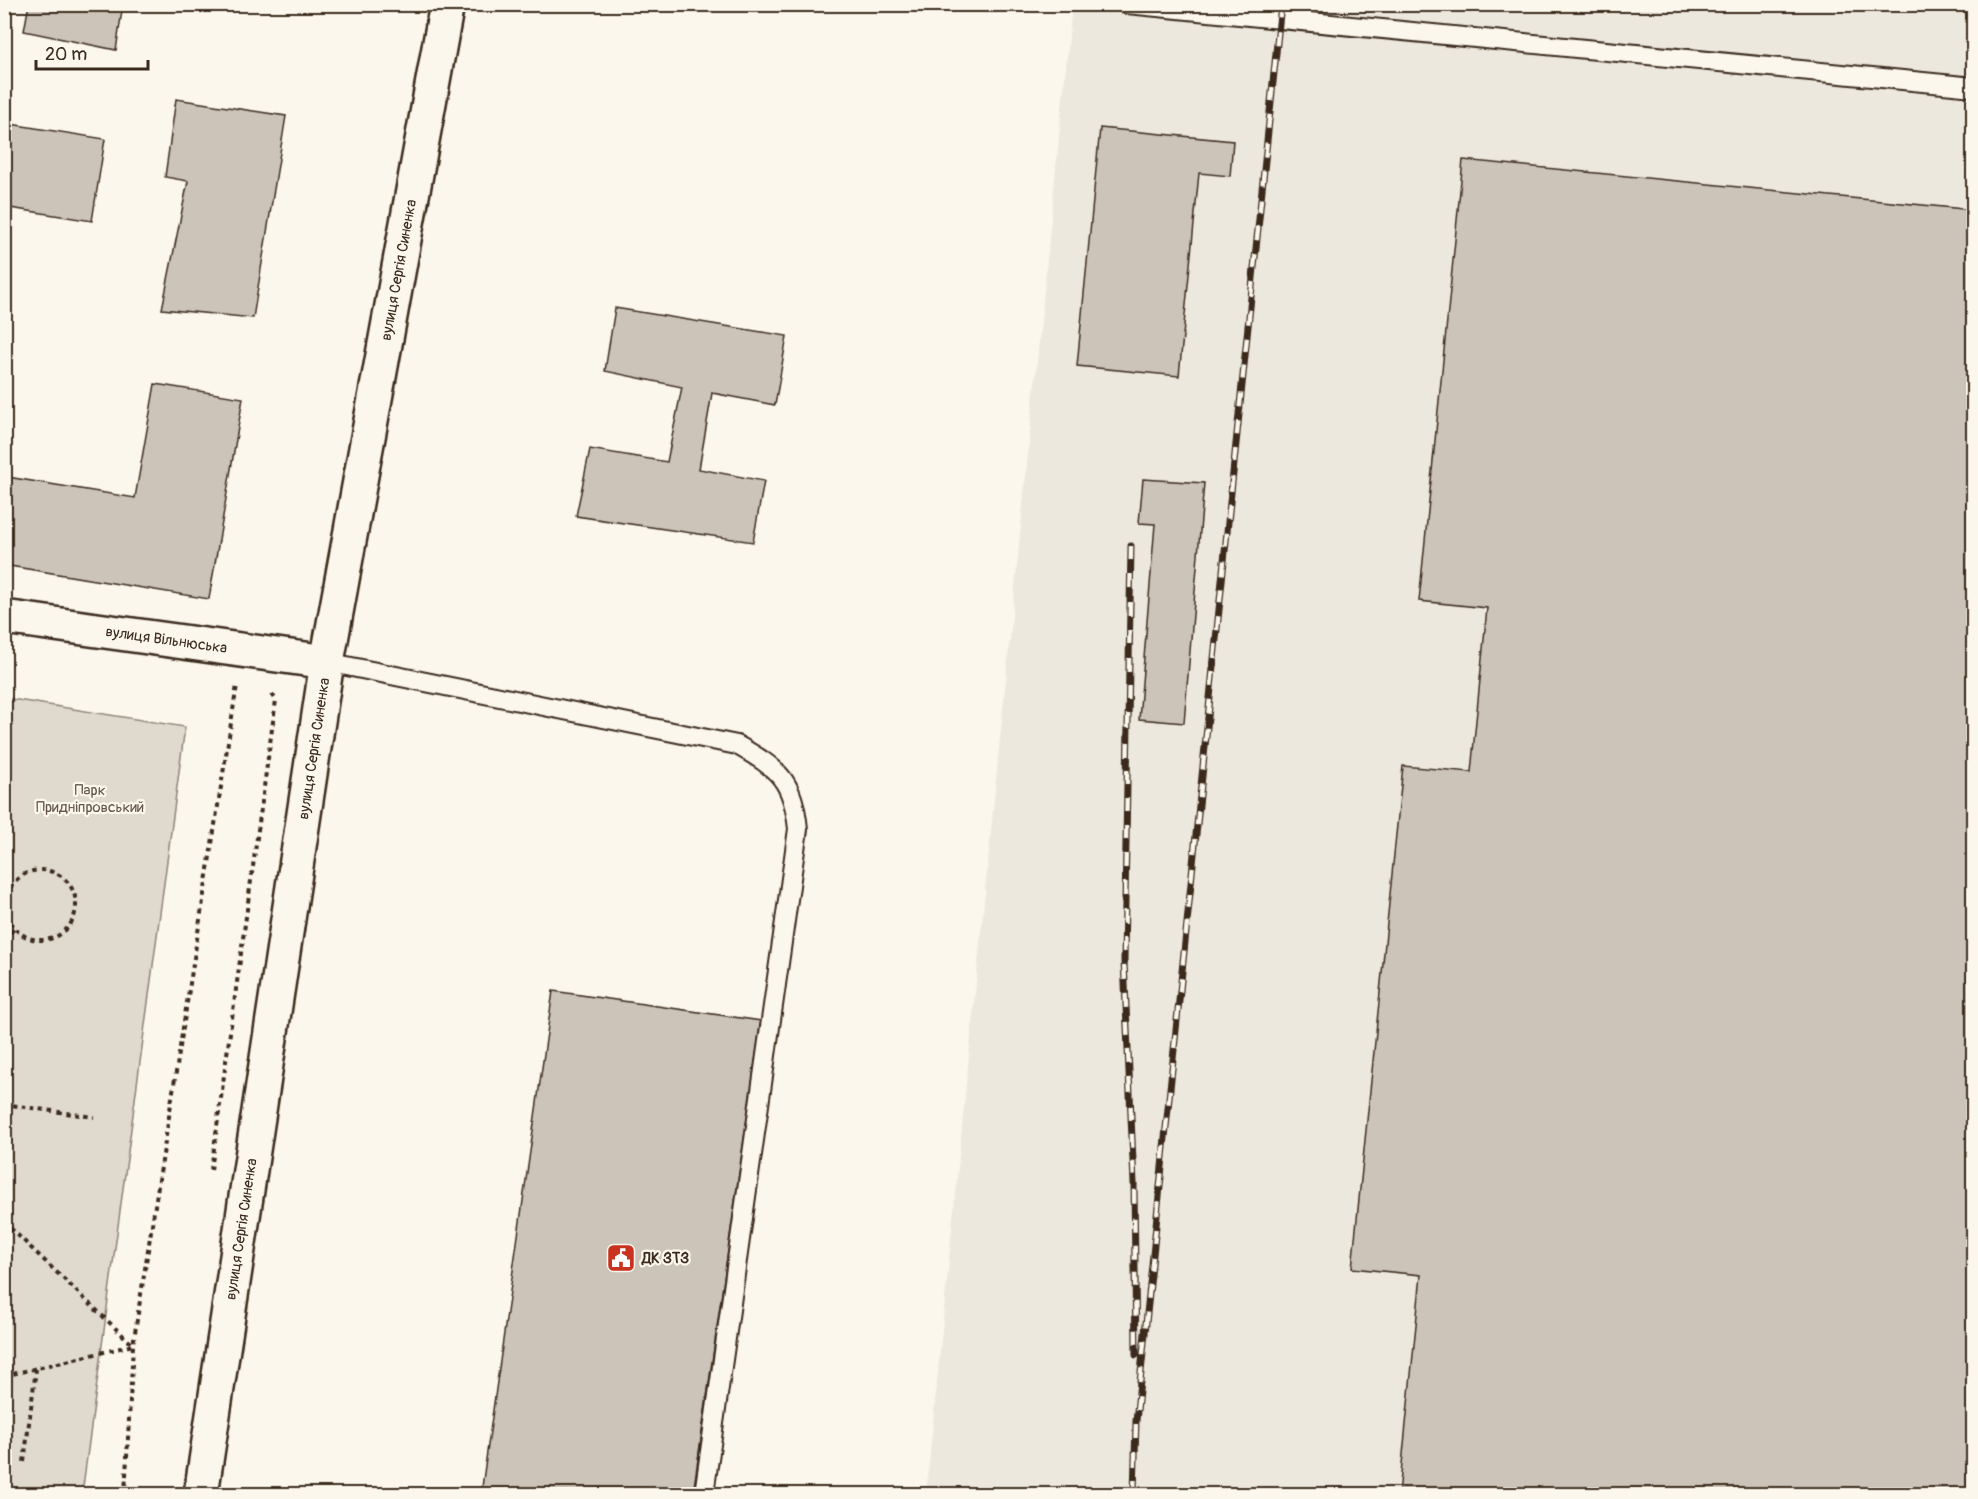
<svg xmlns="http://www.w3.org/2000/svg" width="1978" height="1499" viewBox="0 0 1978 1499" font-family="Pangolin,sans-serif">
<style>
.built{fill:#ede8dd}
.green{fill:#dfd9ce;stroke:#8d8276;stroke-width:1.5}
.building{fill:#ccc4b9;stroke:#3b2a1e;stroke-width:1.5}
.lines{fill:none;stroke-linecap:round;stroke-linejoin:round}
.service-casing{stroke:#3b2a1e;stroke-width:22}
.minor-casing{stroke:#3b2a1e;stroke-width:38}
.tertiary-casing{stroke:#3b2a1e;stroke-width:38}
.path{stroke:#3b2a1e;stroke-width:4;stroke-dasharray:4.5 4.5;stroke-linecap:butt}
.service{stroke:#fbf7ec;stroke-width:18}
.minor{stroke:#fbf7ec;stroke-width:33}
.tertiary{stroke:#fbf7ec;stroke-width:33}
.rail-casing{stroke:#3b2a1e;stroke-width:7}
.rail{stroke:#fbf7ec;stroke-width:4.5;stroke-dasharray:14;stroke-linecap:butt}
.labels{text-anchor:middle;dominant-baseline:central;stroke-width:4.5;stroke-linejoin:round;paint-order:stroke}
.street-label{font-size:15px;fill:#3b2a1e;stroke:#fbf7ec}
.park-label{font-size:15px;fill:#64564a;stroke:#fbf7ec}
.poi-label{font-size:15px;font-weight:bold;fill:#3b2a1e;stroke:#fbf7ec;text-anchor:start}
</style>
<rect width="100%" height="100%" fill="#fbf7ec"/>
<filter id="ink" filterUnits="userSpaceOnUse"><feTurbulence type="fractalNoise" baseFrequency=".0167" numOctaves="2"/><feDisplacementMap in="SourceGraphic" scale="12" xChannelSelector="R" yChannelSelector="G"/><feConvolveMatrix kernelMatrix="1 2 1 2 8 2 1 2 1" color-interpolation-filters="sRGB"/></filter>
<g filter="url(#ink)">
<path class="built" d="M1072,5h901v1489h-1047z"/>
<path class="green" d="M5,698l180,29 -103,767h-77z"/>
<path class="building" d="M29,4h94l-7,46 -92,-19z
M1879,4h34l-1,5z
M176,99l110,17 -33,202 -91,-9 26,-128 -23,-4z
M4,123l101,16 -13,82 -88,-14z
M1100,128l133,13 -3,35 -31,-3 -20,203 -102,-10z
M1463,160l511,50v1284h-575l22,-219 -69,-7 51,-502 68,6 16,-164 -68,-7z
M615,308l172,28 -12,69 -63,-12 -13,76 65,12 -11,61 -177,-26 14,-67 77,13 15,-75 -77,-16z
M155,384l88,14 -34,201 -205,-34 3,-88 128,21z
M1143,479l61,4 -20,240 -45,-4 16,-195 -16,-1z
M553,991l208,30 -68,473h-212z"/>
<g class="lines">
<g class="service-casing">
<path id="service" d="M1127,4l847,83
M327,662l410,83c42,24 56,35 61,84l-94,665"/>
</g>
<g class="minor-casing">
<g id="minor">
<path id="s1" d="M4,617l323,45"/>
</g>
</g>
<g class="tertiary-casing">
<g id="tertiary">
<path id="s2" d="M201,1494l126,-832 120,-658"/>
</g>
</g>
<path class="path" d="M6 905a35 35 0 1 1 70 0a35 35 0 1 1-70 0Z
M4,939l10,-10
M4,1104l90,13
M211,1170l65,-470 -6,-9
M4,1222l129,123 -129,31
M24,1462l12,-93
M125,1494l8,-149 104,-660"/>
<use href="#service" class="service"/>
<use href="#minor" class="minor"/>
<use href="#tertiary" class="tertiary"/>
<g class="rail-casing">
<path id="rail" d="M1131,546l-7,415 10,222 2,172
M1134,1494l2,-73 145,-1417"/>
</g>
<use href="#rail" class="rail"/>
</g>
</g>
<defs>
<g id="civic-square" transform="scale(1.5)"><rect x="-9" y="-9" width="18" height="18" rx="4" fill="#c8321e" stroke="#fbf7ec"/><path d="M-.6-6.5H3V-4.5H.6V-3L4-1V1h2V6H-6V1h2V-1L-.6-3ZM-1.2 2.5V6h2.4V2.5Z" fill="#fff"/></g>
</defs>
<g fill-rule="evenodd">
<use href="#civic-square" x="621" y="1258"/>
</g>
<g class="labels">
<g class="street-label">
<text stroke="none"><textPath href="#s2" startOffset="1240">вулиця Сергія Синенка</textPath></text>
<text stroke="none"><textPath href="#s1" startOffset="164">вулиця Вільнюська</textPath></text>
<text stroke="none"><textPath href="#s2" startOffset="754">вулиця Сергія Синенка</textPath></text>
<text stroke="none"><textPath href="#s2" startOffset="268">вулиця Сергія Синенка</textPath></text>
</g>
<g class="park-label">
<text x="90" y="790">Парк<tspan x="90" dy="17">Придніпровський</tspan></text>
</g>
<g class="poi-label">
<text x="642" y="1258">ДК ЗТЗ</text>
</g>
</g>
<rect width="1978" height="1499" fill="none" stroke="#fbf7ec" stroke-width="24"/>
<rect x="12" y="12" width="1954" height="1475" fill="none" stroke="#3b2a1e" stroke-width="2" filter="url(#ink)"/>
<path d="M36 60v9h112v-9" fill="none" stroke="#3b2a1e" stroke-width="3"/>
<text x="45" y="60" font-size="18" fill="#3b2a1e" stroke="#fbf7ec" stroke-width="4.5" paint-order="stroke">20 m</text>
</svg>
